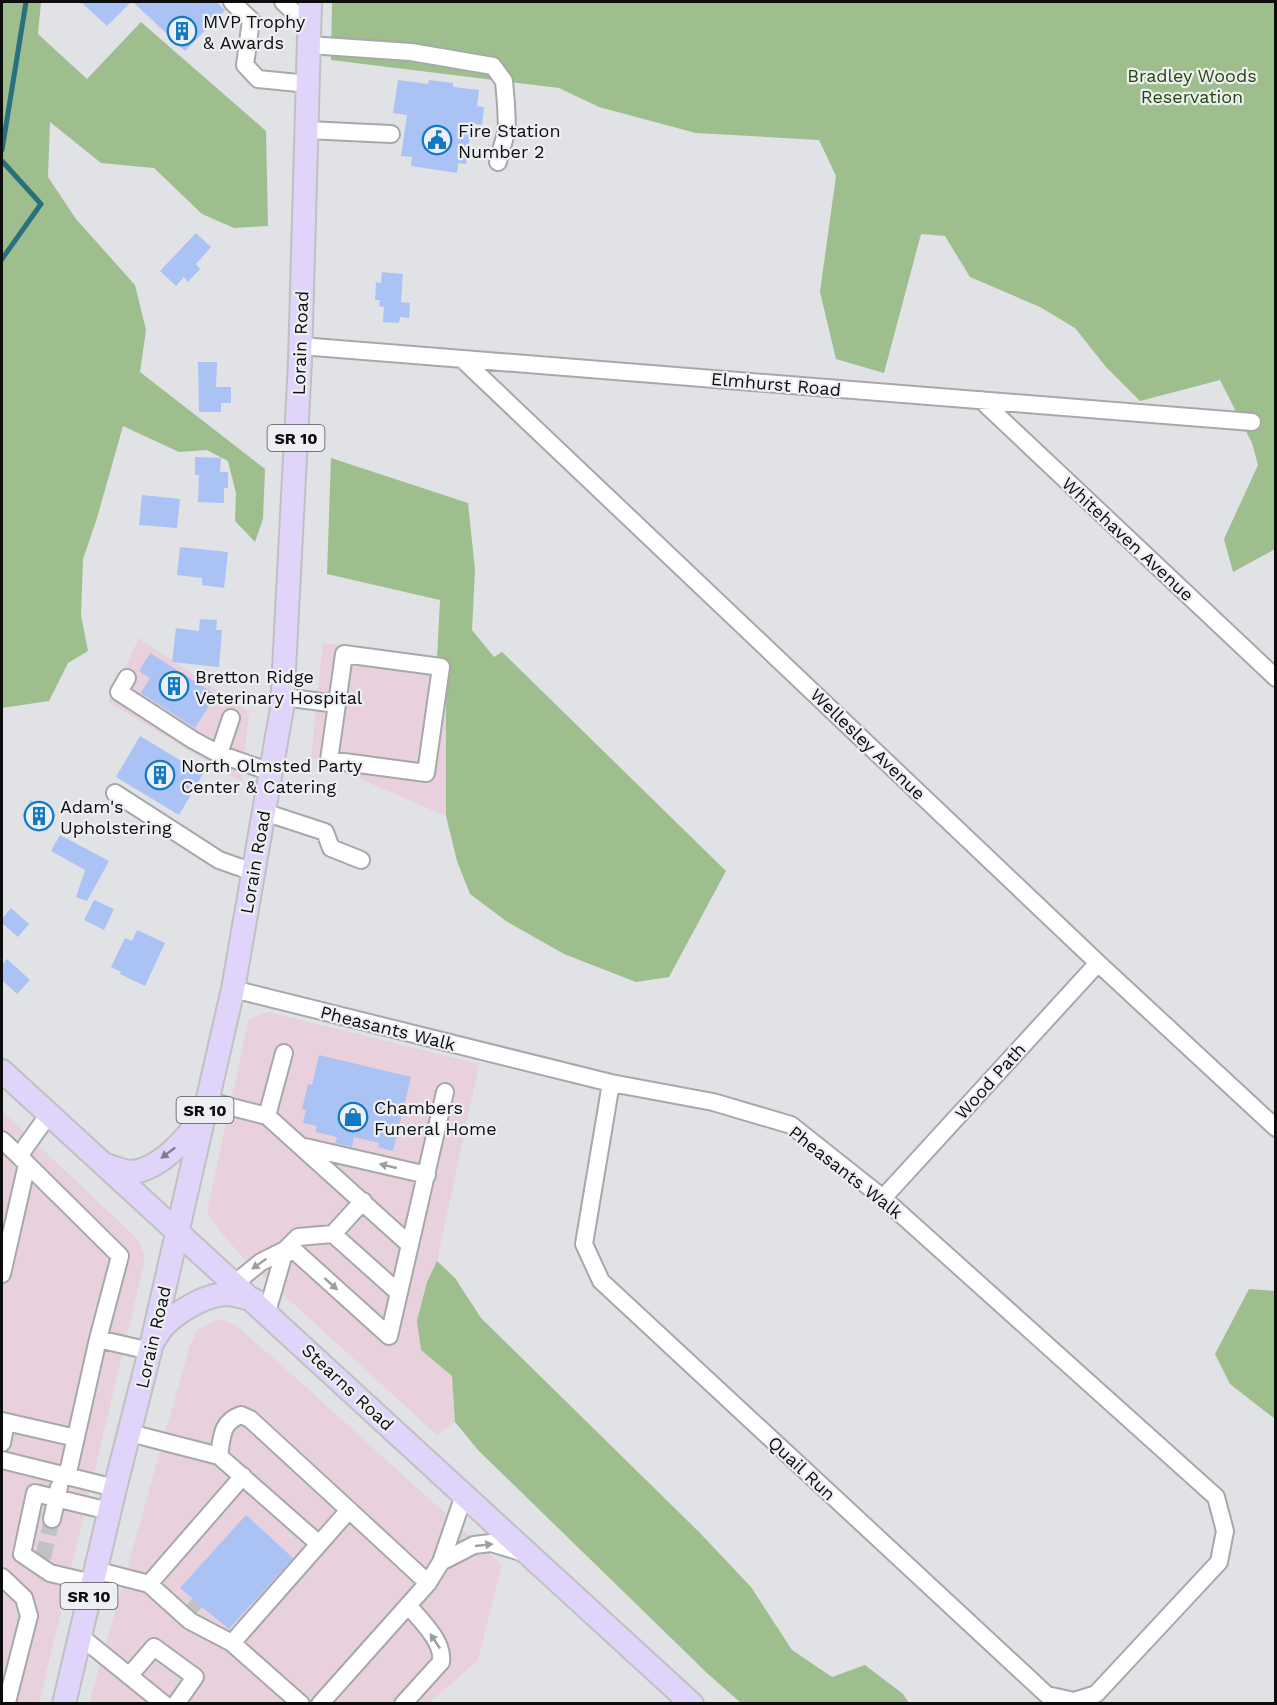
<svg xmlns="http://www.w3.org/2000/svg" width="1277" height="1705" viewBox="0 0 1277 1705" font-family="'Work Sans',sans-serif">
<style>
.commercial{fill:#e8d1dc}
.green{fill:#9ebe8e}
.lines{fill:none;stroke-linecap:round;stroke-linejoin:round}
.stream{stroke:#2a717f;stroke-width:5}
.building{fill:#aac2f4}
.minor-tunnel{stroke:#c0c2c5;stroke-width:16;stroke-dasharray:16 8;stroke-linecap:butt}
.minor-casing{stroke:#a7a8ab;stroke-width:20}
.major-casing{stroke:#c0c0c0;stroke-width:26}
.minor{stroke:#fff;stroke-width:16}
.major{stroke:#e0d4fb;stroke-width:22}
.oneway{fill:#817a90}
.oneway2{fill:#9e9e9f}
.labels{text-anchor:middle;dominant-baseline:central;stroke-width:4.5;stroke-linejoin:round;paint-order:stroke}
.shield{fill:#eeeff3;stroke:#505153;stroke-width:1.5}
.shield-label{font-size:16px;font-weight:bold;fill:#0d0d0e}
.poi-label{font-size:18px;fill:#0d0d0e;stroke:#eeeff3;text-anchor:start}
.park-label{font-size:18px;fill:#234806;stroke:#eeeff3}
.street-label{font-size:18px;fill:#0d0d0e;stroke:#eeeff3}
</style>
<rect width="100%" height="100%" fill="#e0e2e5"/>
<path class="commercial" d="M139,638l110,74 -7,70 -134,-80z
M323,643l123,19v154l-135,-58z
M269,1012l210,52 -42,197 -10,21 -6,68 31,26 3,46 -18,13 -196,-179 -29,-35 -5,-10 42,-192z
M2,1111l126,119 11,12 5,13v9l-105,439h-37z
M219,1319l15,5 42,36 226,205 -24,95 -49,43 -340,1 101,-359 7,-15z"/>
<path class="green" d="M2,2h39l-3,32 49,45 54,-57 125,109 2,95 -34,2 -32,-14 -48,-46 -53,-5 -51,-41 -2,55 28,42 59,66 11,45 -6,42 125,97 -2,50 -8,23 -20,-21 1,-28 -8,-32 -21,-11 -28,2 -56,-26 -26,92 -14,41 -2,56 7,36 -20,12 -19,38 -47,7z
M332,2h943v547l-42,23 -9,-33 34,-74 -6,-22 -32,-63 -80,21 -34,-34 -31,-39 -35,-21 -70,-30 -25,-41 -24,-2 -37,139 -48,-14 -16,-67 16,-116 -17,-36 -123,-7 -97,-26 -40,-19 -228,-28z
M331,458l137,45 7,67 -3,60 22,27 8,-5 224,219 -57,106 -33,5 -72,-28 -58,-33 -36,-27 -13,-33 -11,-45v-154l-9,-2 3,-60 -113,-26z
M437,1261l18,17 26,40 218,214 52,55 41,63 40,27 33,-12 38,29 6,9h-168l-33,-29 -230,-224 -23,-28 -3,-46 -31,-26 -4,-29 10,-39z
M1249,1289l26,2v128l-45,-35 -15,-30z"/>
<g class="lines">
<path class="stream" d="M2,150l24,-148
M2,161l39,43 -39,55"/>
</g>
<path class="building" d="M81,2h50l-24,24z
M133,2h83l9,8 -40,41z
M398,80l30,4 1,-4 24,3v4l26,3 -2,16 7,1 -2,18 -10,-2 -6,41 -8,-1 -1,10 -46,-7 1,-9 -11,-1 6,-41 -14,-2z
M196,233l15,14 -15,17 4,5 -12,13 -4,-5 -8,9 -16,-15z
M382,272l21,2 -2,28 9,1 -1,15 -9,-1 -1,6 -16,-1 1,-15 -5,-1 1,-6h-5l1,-18 5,1z
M198,362h19l-1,25h15v16h-10v9h-22z
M195,457l26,1 -1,14h8v16h-4v15l-26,-1 1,-27h-4z
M142,495l38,4 -3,29 -38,-3z
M180,547l48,5 -4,36 -22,-3v-7l-25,-3z
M200,619l17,1 -1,10h6l-3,37 -47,-5 4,-34 23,3z
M150,653l66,42 -21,33 -54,-35 9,-15 -11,-7z
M140,736l63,38 -24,41 -63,-38z
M31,800l25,15 -9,16 -25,-15z
M60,835l49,26 -22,40 -11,-4 9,-27 -34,-19z
M94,900l20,9 -10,21 -20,-10z
M11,908l18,16 -11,13 -16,-14v-4z
M137,930l28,13 -20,43 -25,-12 1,-2 -10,-5 14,-29 7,3z
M7,959l23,21 -13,14 -15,-14v-15z
M319,1055l92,22 -18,74 -15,-4 1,-4 -25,-6 -2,10 -17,-4 2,-6 -22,-5 2,-6 -14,-3 3,-13 -4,-1 6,-25 4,1z
M246,1515l47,43 -64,71 -27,-22 -6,5 -8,-7 5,-6 -13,-11z"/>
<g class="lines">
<path class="minor-tunnel" d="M43,1558l9,-39
M187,1605l10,8"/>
<g class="minor-casing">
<path id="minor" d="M232,2l19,18 -6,45 13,14 50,5
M283,2l27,25
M309,45l102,7 82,14 11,15 2,23 1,25 -9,33
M307,130l84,4
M301,346l951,76
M462,359l636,604 178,165
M981,400l295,278
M127,678l-8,14 74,48 26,14
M283,697l54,7 -8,56 97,13 15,-106 -97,-13 -7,50
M231,718l-12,36 52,18
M115,793l104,67 34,12
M264,812l61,20 6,16 30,12
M233,989l378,94 102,19 78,23 92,73 333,299 9,34 -6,31 -123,132 -22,7 -27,-6 -446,-414 -17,-37 27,-161
M208,1101l59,15 143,129
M49,1114l-30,42 101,100 -22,83 -31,138
M267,1116l17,-63
M2,1140l17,16
M305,1147l122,28
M883,1198l215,-235
M333,1234l66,59
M285,1250l12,3 92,83 56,-244
M2,1274l25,-110
M235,1283l26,-21 24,-12 13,-13 35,-3 30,-33
M267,1312l18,-62
M98,1339l52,12
M2,1421l74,17
M130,1433l89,23 100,88
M2,1443l4,-21
M219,1456c3,-19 2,-34 22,-41l9,4 99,91 -117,133
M2,1460l113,28
M349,1510l79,73
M52,1519l7,-32
M441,1562l33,-17 17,-2 33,10
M95,1570l54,14 41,37 42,22 69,61
M2,1577l22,21 5,18 -22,86
M92,1583l-42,-10 -28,-19 13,-61 74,18
M149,1584l94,-108
M80,1636l84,68
M129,1676l25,-29 41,30 -19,27
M320,1704l108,-121 13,-21 23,-67
M403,1704l38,-42c3,-21 -21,-42 -33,-57"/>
</g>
<g class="major-casing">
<path id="major" d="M2,1071c231,209 459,423 690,633
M106,1165c7,2 16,6 23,7 28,0 58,-33 71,-54
M155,1339c9,-21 48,-44 71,-45 8,0 19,4 28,6
M64,1704l51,-216 35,-137 83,-362 49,-281 18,-347 10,-359"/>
</g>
<use href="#minor" class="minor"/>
<use href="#major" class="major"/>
</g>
<defs><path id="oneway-solid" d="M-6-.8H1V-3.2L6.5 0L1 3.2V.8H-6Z" transform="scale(1.5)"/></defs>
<use class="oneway" href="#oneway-solid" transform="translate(168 1153) rotate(143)"/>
<g class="oneway2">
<use href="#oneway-solid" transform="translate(388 1166) rotate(-167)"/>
<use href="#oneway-solid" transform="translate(259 1264) rotate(145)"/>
<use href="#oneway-solid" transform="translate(331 1284) rotate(42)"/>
<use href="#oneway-solid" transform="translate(484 1545) rotate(-6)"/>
<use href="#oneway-solid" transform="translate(435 1641) rotate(-124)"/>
</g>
<defs>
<g id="building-ring" transform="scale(1.5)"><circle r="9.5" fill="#eeeff3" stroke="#1178c3" stroke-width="1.5"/><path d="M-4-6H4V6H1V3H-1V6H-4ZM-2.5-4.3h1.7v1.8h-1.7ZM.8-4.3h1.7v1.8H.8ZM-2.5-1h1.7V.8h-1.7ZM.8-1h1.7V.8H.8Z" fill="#1178c3"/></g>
<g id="civic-ring" transform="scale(1.5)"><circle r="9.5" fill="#eeeff3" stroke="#1178c3" stroke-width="1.5"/><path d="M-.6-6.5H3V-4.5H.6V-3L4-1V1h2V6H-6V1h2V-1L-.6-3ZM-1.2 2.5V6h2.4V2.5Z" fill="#1178c3"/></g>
<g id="shop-ring" transform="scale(1.5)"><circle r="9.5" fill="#eeeff3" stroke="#1178c3" stroke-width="1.5"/><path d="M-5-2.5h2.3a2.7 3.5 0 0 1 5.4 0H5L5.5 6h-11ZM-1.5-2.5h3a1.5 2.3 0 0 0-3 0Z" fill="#1178c3"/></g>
</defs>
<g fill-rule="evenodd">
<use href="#building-ring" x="182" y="31"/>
<use href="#civic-ring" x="437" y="140"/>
<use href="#building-ring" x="174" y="686"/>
<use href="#building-ring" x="160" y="775"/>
<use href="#building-ring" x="39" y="816"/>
<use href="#shop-ring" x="353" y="1117"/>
</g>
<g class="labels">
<g class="shield">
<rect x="267.5" y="425" width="57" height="26" rx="4.5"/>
<rect x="176.5" y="1097" width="57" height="26" rx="4.5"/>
<rect x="60.5" y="1583" width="57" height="26" rx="4.5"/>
</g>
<g class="shield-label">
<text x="296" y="438">SR 10</text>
<text x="205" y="1110">SR 10</text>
<text x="89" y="1596">SR 10</text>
</g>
<g class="poi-label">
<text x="203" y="21">MVP Trophy<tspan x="203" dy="21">&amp; Awards</tspan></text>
<text x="458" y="130">Fire Station<tspan x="458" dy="21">Number 2</tspan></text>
<text x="195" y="676">Bretton Ridge<tspan x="195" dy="21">Veterinary Hospital</tspan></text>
<text x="181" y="765">North Olmsted Party<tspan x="181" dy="21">Center &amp; Catering</tspan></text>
<text x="60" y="806">Adam's<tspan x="60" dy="21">Upholstering</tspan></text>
<text x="374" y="1107">Chambers<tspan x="374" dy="21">Funeral Home</tspan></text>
</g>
<g class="park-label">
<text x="1192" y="75">Bradley Woods<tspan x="1192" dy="21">Reservation</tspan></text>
</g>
<g class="street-label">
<text transform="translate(300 343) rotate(-88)">Lorain Road</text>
<text transform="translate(776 384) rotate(5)">Elmhurst Road</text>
<text transform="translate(1128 539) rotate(43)">Whitehaven Avenue</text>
<text transform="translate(868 744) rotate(44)">Wellesley Avenue</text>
<text transform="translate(255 862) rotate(-80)">Lorain Road</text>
<text transform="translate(388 1028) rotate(14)">Pheasants Walk</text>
<text transform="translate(990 1081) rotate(-48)">Wood Path</text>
<text transform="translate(846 1172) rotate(38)">Pheasants Walk</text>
<text transform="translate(153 1337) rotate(-77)">Lorain Road</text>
<text transform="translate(348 1387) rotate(43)">Stearns Road</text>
<text transform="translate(802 1468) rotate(43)">Quail Run</text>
</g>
</g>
<rect width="1277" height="1705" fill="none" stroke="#0d0d0e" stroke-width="6"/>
</svg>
